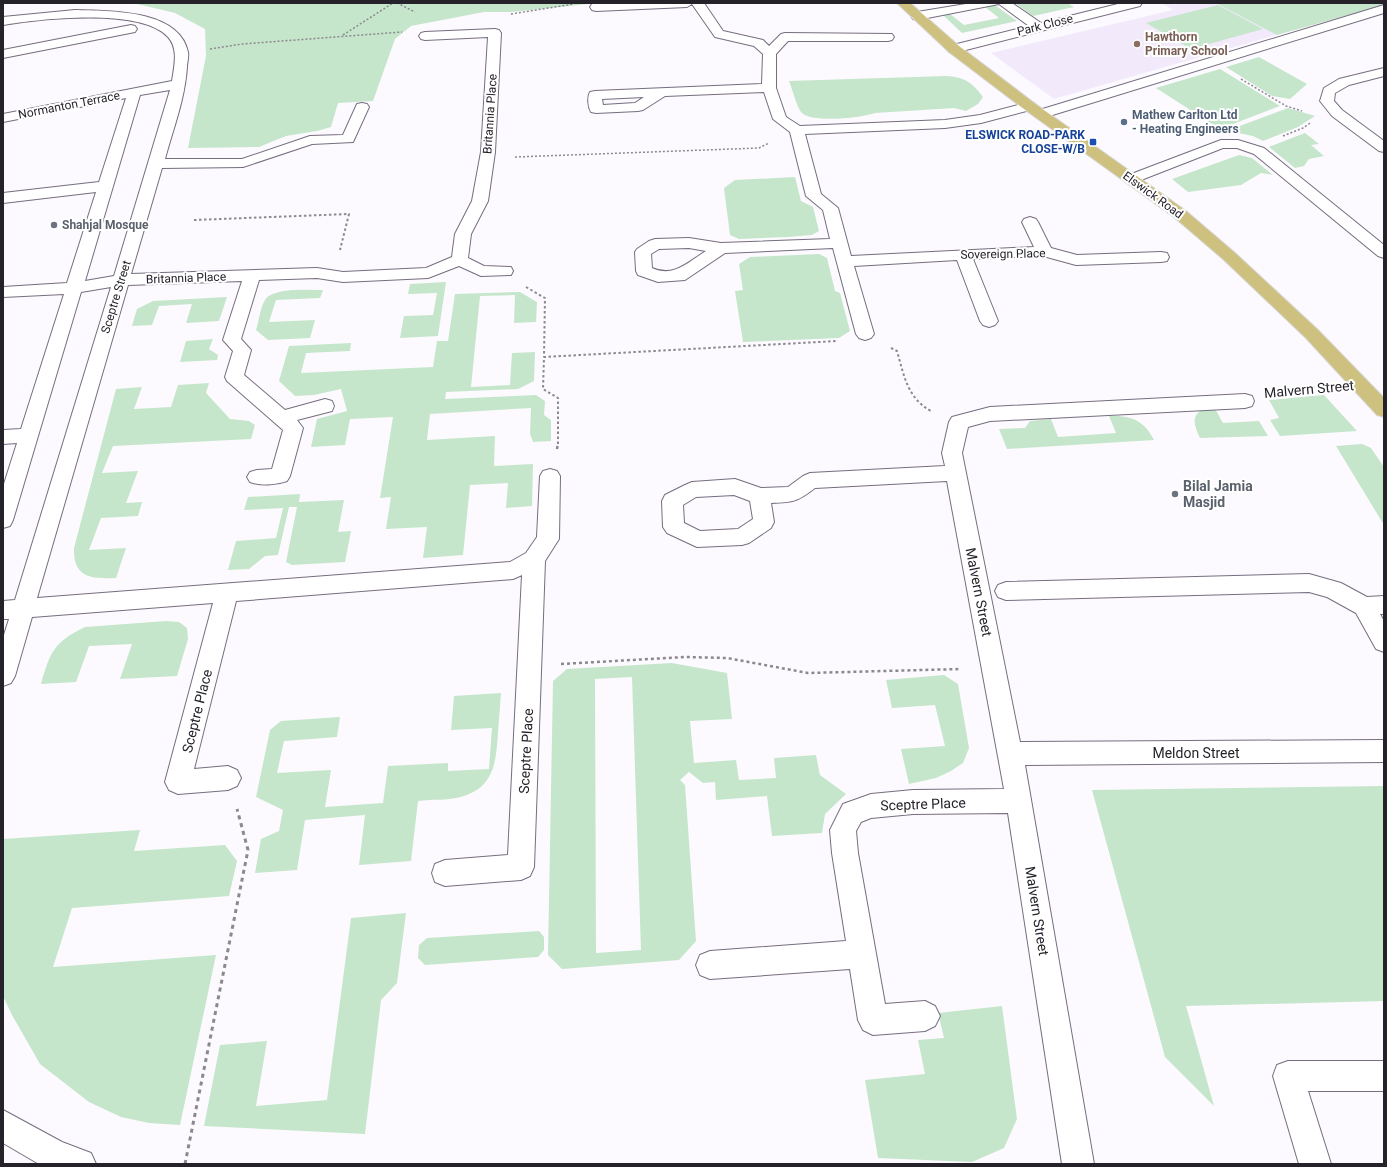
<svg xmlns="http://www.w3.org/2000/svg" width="1387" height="1167" viewBox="0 0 1387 1167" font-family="Roboto,sans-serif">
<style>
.built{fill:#f2eafb}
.green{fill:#c5e6cb;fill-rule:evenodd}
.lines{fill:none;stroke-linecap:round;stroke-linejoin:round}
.minor-casing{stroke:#766d7f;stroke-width:2}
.major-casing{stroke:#d8d7d9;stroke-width:2}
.path-far3{stroke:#8c888f;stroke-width:1.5;stroke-dasharray:2 2;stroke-linecap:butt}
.path-far2{stroke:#8c888f;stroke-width:2;stroke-dasharray:2.5 2.5;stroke-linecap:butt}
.path-far1{stroke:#8c888f;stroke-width:2.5;stroke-dasharray:3 3;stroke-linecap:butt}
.path{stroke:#8c888f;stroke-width:3;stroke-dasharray:4 4;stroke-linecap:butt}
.minor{fill:#fff;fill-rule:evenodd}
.major{fill:#cec180;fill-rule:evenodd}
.education-dot{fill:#8d6e63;stroke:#fff;stroke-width:1.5}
.service-dot{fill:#5c6f8a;stroke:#fff;stroke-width:1.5}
.transit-dot{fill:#1a4fb4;stroke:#fff;stroke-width:1.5}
.worship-dot{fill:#6b7280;stroke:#fff;stroke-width:1.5}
.labels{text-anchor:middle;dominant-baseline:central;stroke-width:4;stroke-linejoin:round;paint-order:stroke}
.far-street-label{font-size:12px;fill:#26222a;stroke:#fff}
.far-education-label{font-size:12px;font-weight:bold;fill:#785e54;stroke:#fff;text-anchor:start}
.far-service-label{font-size:12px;font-weight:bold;fill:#4e5e75;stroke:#fff;text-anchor:start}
.far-transit-label{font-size:12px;font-weight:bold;fill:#164399;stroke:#fff;text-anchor:end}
.far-worship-label{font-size:12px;font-weight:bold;fill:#5b616d;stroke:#fff;text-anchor:start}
.street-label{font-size:14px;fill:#26222a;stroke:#fff}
.worship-label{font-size:14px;font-weight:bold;fill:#5b616d;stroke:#fff;text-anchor:start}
</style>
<rect width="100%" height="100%" fill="#fcfafe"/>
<path class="built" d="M1162,3h220l2,1 -330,95 -63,-46 182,-43z"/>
<path class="green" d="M133,3h465l-87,9h-27l-73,14 -16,13 -22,62 -35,2 -7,24 -14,4 -31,5 -27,11 -71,1 18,-92 -1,-27 -30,-16z
M980,3h12l25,18 -55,12 -19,-18 7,-1 14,11 35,-7z
M1015,3h52l7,4 -41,9z
M1216,3h166l2,2 -107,30z
M1218,5l45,24 -72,20 -45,-26z
M1259,57l48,27 -17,15 -18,-3 -46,-29z
M1220,69l60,37 -60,23 -64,-41z
M946,76c18,1 26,6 37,21l-5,7 -12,7 -12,-3 -79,5c-13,5 -63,10 -73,0 -5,-5 -10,-25 -13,-32z
M1288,108l27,8 -17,11 -35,14 -10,-5 -24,-5v-1z
M1305,133l14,11 -8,1 13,11 -15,3 -5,7 -9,2 -26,-21z
M1239,155l13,3 21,17 -12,-2 -20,12 -53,7 -16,-13z
M795,177l6,24 12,6 6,24 -7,4 -24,2 -49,2 -9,-4 -6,-47 11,-8z
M819,254l8,4 8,33 5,2 10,38 -11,7 -96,4 -8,-51 8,-1 -4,-26 11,-7z
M446,282l-8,54 -38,2 4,-22 29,-1 4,-22 -29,1 2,-10z
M323,290l-3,8 -44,2 -7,22 46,-2 -5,18 -42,2 -12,-10c3,-9 4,-22 9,-30 8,-13 44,-10 58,-10z
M520,292l17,10 -1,20 -22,1 1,-28 -35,1 -9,91 39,-2 2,-32 23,-1 -1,29 -16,8 -72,3 -1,7 91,-4 9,6 -1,14 7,5v21l-18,1 -3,-8 1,-26 -101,6 -3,26 68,-4 -1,30 39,-2 -1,42 -26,2 2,-25 -38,2 -7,70 -40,3 4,-31 -41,2 5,-32 -11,1 13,-81 -43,2 -5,26 -34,2 6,-28 30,-8 -6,-22 -27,6 -19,1 -16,-15 10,-35 62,-3 -1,8 -44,2 -5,20 132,-6 4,-26h11l7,-47z
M227,297l-8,24 -33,2 6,-19 -33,2 -7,19 -20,1 5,-17 16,-8z
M213,339l-4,10 9,6 -1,5 -37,2 6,-21z
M209,383l-3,10 24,26 19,2 6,4 -4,14 -138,7 -11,27 36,-2 -12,32 16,-1 -4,14 -37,2 -12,32 37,-2 -10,30c-25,1 -43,0 -42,-30l42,-159 26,-2 -8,22 37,-2 7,-22z
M1324,395l33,36 -77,5 -10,-16 9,-2 -10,-18z
M1214,407l9,16 36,-2 9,15 -68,2c-9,-18 -8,-28 14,-31z
M1109,416c22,-1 35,4 45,24l-147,9 -8,-20 26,-1 5,-7 21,-2 7,18 58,-4z
M1362,444l9,4 13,19v58l-48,-79z
M300,494l-1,8 45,-2 -6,32 13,-1 -6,31 -53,3 -6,-3 11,-55h-8l-11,48 -13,1 -16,13 -21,1 8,-29 40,-3 7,-30 -39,2 4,-13z
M166,621l13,1 8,6 1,11 -11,37 -57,3 12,-35 -43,2 -13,36 -35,2c9,-32 13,-42 44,-57z
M672,663l55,10 5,46 -42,2 4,42 42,-3 3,20 37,-2 -2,-20 42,-3 4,20 26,19 -21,20 -3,19 -50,3 -5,-40 -51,4 -1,-18 -12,1 -14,-11 -9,8 5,5 11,156 -17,19 -117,9 -14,-14 5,-274 14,-12zM632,677l9,273 -45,3 -1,-274z
M944,675l14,9 11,64 -6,15 -12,8 -15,7 -27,6 -8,-35 44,-3 -10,-41 -43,3 -6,-28z
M501,693c-1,13 -2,27 -3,40 -2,27 -3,53 -34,63 -14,5 -31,3 -46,5l-7,60 -52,4 6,-50 -60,5 -8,50 -42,3 6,-34 18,-8 4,-21 -27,-13 14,-67 11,-9 59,-4 -3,20 -53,4 -7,32 54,-3 -6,37 58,-4 5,-37 60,-3v8l41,-2 3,-41 -41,2 3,-34z
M1384,786v215l-198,5 28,100 -49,-49 -73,-267z
M140,830l-6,21 91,-6 12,16 -8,35 -157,12 -19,59 163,-12 -36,170 -31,-2 -28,-6 -32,-15 -49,-38 -28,-49 -9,-19v-157z
M406,913l-9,70 -16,17 -16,134 -161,-8 16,-81 47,-4 -11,65 71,-6 24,-182z
M539,931l5,6v13l-6,7 -113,8 -7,-7 1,-13 8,-7z
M1002,1006l15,113 -13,29 -32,14 -94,-4 -13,-78 60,-6 -7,-34 26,-2 -6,-25z"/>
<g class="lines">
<g class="minor-casing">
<path id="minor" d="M604,3h100l19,28 40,9 6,6 12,-12 4,-1 107,1 2,3 -2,3 -4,1h-100l-12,13v34l10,29 14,9 145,-6 35,-5 49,-13 5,1 2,3 -2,3 -53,14 -36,5 -140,6 16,60 17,14 13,48 183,-9 -12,-25 2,-3 6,-2 6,2 2,3 13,26 26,7 84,-3 6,1 2,4 -2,4 -6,1 -85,3 -33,-9 -70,3 25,62 -3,4 -6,2 -6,-2 -3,-4 -23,-61 -103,6 20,68 -3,4 -6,2 -6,-2 -3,-4 -23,-86 -108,5 -40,27 -27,2 -20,-7 -2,-4 -1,-19 2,-3 12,-8 6,-2 34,-1 32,5 109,-4 -7,-29 -17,-14 -16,-64 -17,-13 -9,-27 -99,4 -22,14 -5,1 -42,2 -5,-1c-3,-5 -4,-15 -1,-20l5,-1 167,-7 1,-30 -9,-8 -39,-9 -23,-33 -5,3 -91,4 -4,-1 -2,-3 2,-3zM644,97l-9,6 -32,2 -1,-6zM689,248l17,3c-18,11 -32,27 -54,17l-1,-14 8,-5z
M972,3h40l29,20 81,-20h20l-2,3 -186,47 -5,-1 -1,-3 1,-3 80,-20 -30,-22 -82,16 -4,-1 -2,-3 2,-3 4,-1z
M1384,5v8l-338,104 -5,1 -5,-1 -2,-3 2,-3z
M75,10c34,1 104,-1 113,42 1,5 -1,10 -1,15 -2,32 -14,62 -22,92h77l68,-23 33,-1 14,-31 5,-1 5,1 2,3 -16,35 -41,2 -69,23 -81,1 -31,106 186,-6 26,4 83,-4 26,-11 3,-23 17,-33 9,-49 7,-115 -63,3 -4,-1 -2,-3 2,-3 4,-1 70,-3 4,1 2,3 -6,119 -7,49 -17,33 -3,24 16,8 27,1 2,4 -2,4 -30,1 -22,-10 -31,12 -85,4 -26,-4 -58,2 -18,59 10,11 -7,25 41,35 40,-11 7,2 2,5 -2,5 -35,9 6,8 -13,48 -3,5c-11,4 -26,5 -37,1l-3,-5 3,-5 7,-2 15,-1 11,-39 -56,-49 -2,-4 8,-26 -10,-11 19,-59 -114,4 -91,313 473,-36 16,-9 11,-16 3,-61 3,-5 7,-2 7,2 3,5 -1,63 -14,22 -11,306 -4,9 -9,4 -76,6 -10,-4 -3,-9 3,-9 10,-4 63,-5 14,-280 -9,4 -277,22 -42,168 34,-3 9,4 4,8 -4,8 -9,4 -50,4 -9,-4 -4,-8 48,-179 -181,14 -17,59 -4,7 -8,3v-48l6,-19h-6v-18l12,-1 96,-313 -30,5 -68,228 -3,6 -7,2v-41l14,-44 -14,1v-14l18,-1 43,-135 -61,3v-10l64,-4 29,-91 -93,11v-10l96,-11 27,-84 -123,24v-8l169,-33c2,-14 7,-32 -4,-44 -27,-30 -129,-18 -165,-12v-8zM170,90l-56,186 -29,5 55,-186z
M131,25l4,1 2,3 -2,3 -132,26v-8z
M1384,68v8l-35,9 -14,8 -1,8 8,9 42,31v11l-5,-1 -47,-35 -12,-15 4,-13 15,-9z
M1221,140h17l26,8 120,97v13l-6,-2 -124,-102 -17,-6h-14l-87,34 -5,2 -5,-2 -3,-3 3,-3z
M1245,394l7,2 2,5 -2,5 -7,2 -255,13 -22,6 -6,26 58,289 364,-2v22l-359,3 69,399h-32l-54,-351 -95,1 -42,4 -10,4 -5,9 2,22 27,151 40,-3 10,5 5,10 -5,10 -10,5 -52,4 -10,-5 -5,-10 -8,-51 -140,10 -10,-4 -4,-10 4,-10 10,-4 136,-10 -14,-88 -2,-23 13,-26 28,-10 42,-4 91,-1 -57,-308 -132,7c-18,14 -22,14 -44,15l3,19 -3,6 -22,15 -7,2 -45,2 -30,-14 -4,-6 -1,-26 3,-6 20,-10 7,-3 43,-3 26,9 27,-1 15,-11 7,-3 135,-7 -3,-13 7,-31 3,-5 38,-10zM734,495l16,6 3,18 -15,10 -38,2 -16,-8 -1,-18 13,-8z
M1309,574l32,9 26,14 17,-1v18h-4l4,7v31l-8,-3 -20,-36 -29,-16 -18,-5 -303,8 -8,-3 -3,-6 3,-6 8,-3z
M1288,1061h96v30h-76l23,73h-32l-26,-88 4,-11z
M3,1110l59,32 29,11 5,11h-57l-36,-21z"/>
</g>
<g class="major-casing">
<path id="major" d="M897,3h13l49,43 75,57 152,108 49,42 83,77 66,68v19l-7,-2 -71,-77 -83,-79 -49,-42 -150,-108 -75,-57z"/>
</g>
<path class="path-far3" d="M397,3l18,9
M511,14l63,-10
M343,35l50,-32
M210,49l32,-5 160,-12
M1241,79l45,27 16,5
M1283,136l20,-8 7,-5
M515,157l244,-9 10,-5"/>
<path class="path-far2" d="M194,220l155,-6 -9,36
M526,287l19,11 -1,59
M891,348l6,3c7,24 10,47 34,60
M1272,390l49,-3
M558,444v-46l-15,-9 1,-32 293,-16"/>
<path class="path-far1" d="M557,449l1,-6
M561,664l124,-7 42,1 81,15 153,-4"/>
<path class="path" d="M185,1164l63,-314 -11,-41"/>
<use href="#minor" class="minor"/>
<use href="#major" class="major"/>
</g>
<circle class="education-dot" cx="1137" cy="44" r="4"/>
<circle class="service-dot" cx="1124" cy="122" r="4"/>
<rect class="transit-dot" x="1089" y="138" width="8" height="8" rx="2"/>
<g class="worship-dot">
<circle cx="54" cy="225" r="4"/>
<circle cx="1175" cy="494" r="4"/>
</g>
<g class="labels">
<g class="far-street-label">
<text transform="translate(1045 25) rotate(-14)">Park Close</text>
<text transform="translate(69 105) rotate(-11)">Normanton Terrace</text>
<text transform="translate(490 114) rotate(-86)">Britannia Place</text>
<text transform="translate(1153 195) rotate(36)">Elswick Road</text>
<text transform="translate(1003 254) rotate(-1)">Sovereign Place</text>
<text transform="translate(186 278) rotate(-2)">Britannia Place</text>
<text transform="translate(116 297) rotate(-73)">Sceptre Street</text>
</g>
<g class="far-education-label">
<text x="1145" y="37">Hawthorn<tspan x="1145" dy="14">Primary School</tspan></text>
</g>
<g class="far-service-label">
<text x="1132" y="115">Mathew Carlton Ltd<tspan x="1132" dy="14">- Heating Engineers</tspan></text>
</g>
<g class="far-transit-label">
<text x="1085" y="135">ELSWICK ROAD-PARK<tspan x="1085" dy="14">CLOSE-W/B</tspan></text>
</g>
<g class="far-worship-label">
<text x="62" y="225">Shahjal Mosque</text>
</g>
<g class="street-label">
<text transform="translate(1309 389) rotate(-5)">Malvern Street</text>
<text transform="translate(979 592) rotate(79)">Malvern Street</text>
<text transform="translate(197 711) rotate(-76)">Sceptre Place</text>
<text transform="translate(526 751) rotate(-87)">Sceptre Place</text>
<text x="1196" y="753">Meldon Street</text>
<text transform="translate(923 804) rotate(-2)">Sceptre Place</text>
<text transform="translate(1037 911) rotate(81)">Malvern Street</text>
</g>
<g class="worship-label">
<text x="1183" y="486">Bilal Jamia<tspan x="1183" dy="16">Masjid</tspan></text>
</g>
</g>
<rect width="1387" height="1167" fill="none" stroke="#26222a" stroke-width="8"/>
</svg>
